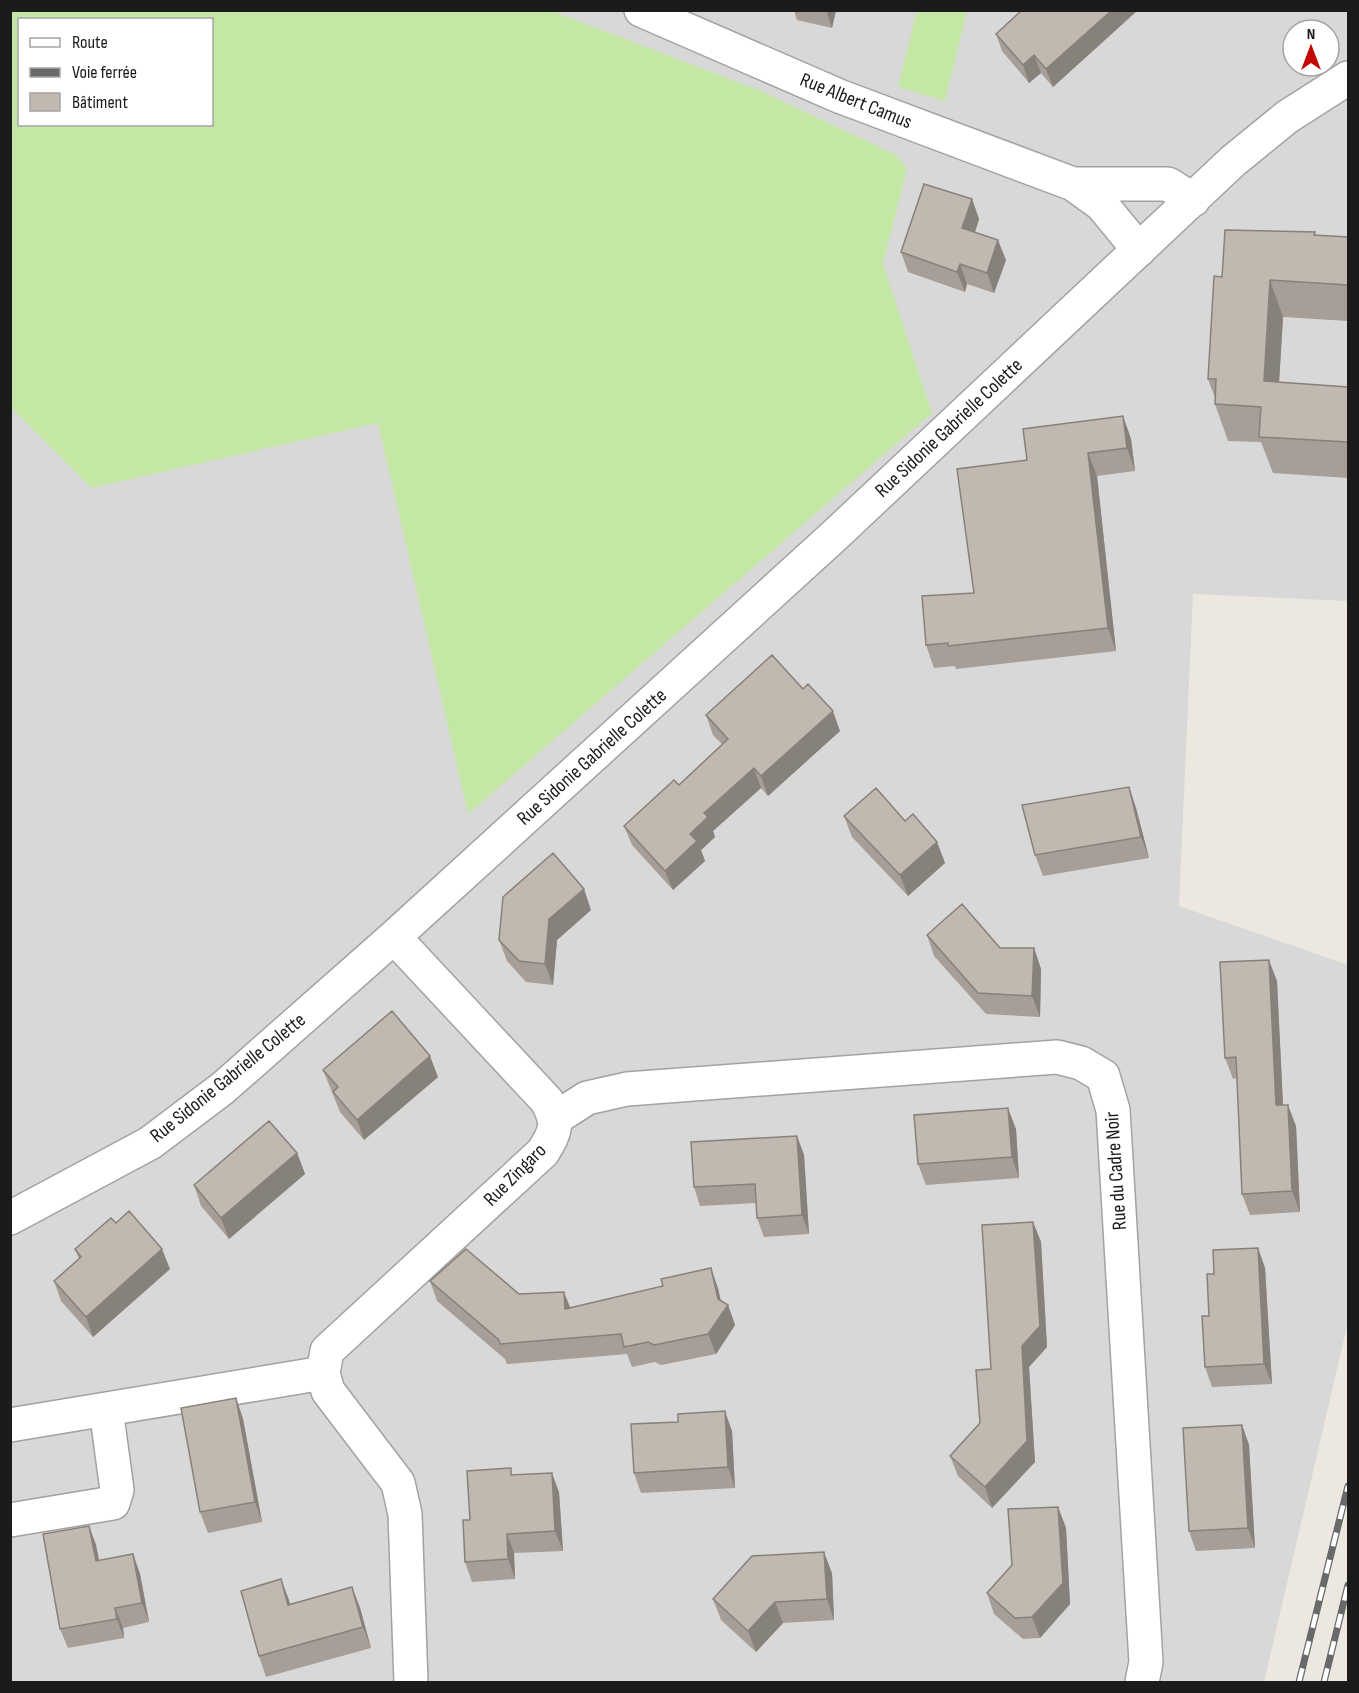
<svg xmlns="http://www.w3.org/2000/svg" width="1359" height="1693" viewBox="0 0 1359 1693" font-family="'Sofia Sans Condensed',sans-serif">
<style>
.residential{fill:#d9d8d8;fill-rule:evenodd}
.grass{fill:#c4e7a5;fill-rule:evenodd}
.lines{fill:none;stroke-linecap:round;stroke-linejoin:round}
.minor-casing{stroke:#a2a2a2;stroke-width:36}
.minor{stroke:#fff;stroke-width:33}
.rail-casing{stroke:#696969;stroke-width:7}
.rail{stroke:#fff;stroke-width:4.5;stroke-dasharray:14;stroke-linecap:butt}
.wall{fill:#a69e97}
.shaded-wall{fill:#87817b}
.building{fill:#c1b8b0;stroke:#87817b;stroke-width:1.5}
.labels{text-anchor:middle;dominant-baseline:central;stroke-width:4.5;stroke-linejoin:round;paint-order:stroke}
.street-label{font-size:20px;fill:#1b1b1b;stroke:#fff}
</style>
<rect width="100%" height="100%" fill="#ece8e0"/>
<path class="residential" d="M11,11h1337v590l-155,-7 -14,312 169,59v357l-84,360h-1253zM20,20h192v104h-192zM1293,30h36v36h-36z"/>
<path class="grass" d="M917,10l50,1 -22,90 -47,-14z
M10,11h542l207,79 137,65 11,14 -24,95 49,149 -464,401 -90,-391 -287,65 -80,-80zM20,20h192v104h-192z"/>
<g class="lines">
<g class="minor-casing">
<path id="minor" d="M641,10l198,86 234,88 29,21 37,45
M1073,184h95l25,16
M394,937l153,164c12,23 9,30 -4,51l-216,199 -4,22 5,18 70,92 7,31 6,168
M556,1118l31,-20 40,-9 430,-32 24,6 22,13 10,34 33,552 -4,20
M10,1218l140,-75 73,-55 171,-151 439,-400 400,-376 54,-44 61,-39
M10,1425l313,-52
M10,1520l103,-17 4,-13 -11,-81"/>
</g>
<use href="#minor" class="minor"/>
<g class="rail-casing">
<path id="rail" d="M1299,1682l49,-196
M1324,1682l24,-97"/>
</g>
<use href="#rail" class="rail"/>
</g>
<path class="wall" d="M794,10h42l-4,18 -35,-8z
M1022,10h116l-85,77 -12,-14 -12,10 -27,-32 -6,-17z
M972,199l7,20 -4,13 31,28 -12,33 -27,-9 -2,8 -57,-20 -7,-20z
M1315,232l1,3 32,2v84l-65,-4 -4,65 69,5v91l-75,-5 -12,-31 -33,-1 -13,-37v-6l-7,-19 14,-102z
M1123,416l8,23 4,32 -38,5 19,175 -160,18 -1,-3 -21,2 -8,-23 48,-52 53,-133z
M706,715l134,16 -72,65 -7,-8 -48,43 2,6 -14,13 4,11 -32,29 -41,-45 -8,-19 55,-41 43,-41 -9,-9z
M1129,787l7,21 13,50 -106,18 -8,-21z
M844,816l61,5 32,21 8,21 -37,33 -56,-59z
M591,910l-34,30 -4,45 -27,-3 -19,-21 -8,-21z
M927,935l73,13h34l7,21 -1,48 -54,-3 -52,-58z
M1277,981l6,124 13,21 4,86 -50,3 -8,-21 -5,-116 -4,1 -8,-21z
M323,1070l115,7 -74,63 -24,-28z
M1016,1129l3,49 -93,7 -8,-21z
M797,1136l7,19 5,79 -45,3 -7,-19 -1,-15 -56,3 -6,-19z
M297,1153l8,21 -76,65 -28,-33 -7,-21z
M1033,1222l8,20 6,105 -18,20 6,95 -43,46 -34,-32 -8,-20 30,-33 11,-54z
M116,1223l54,46 -77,68 -32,-36 -7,-20 25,-22 -4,-10z
M1258,1248l7,20 7,116 -60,3 -7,-20 9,-93z
M430,1281l89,13 51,14 148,-20 3,13 7,4 7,20 -19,29 -55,11 -6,-3 -23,5 -5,-13 -120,10 -2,-5 -68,-58z
M236,1398l7,21 19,103 -54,11 -8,-21z
M678,1422l54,9 3,57 -94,5 -7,-20z
M1242,1425l7,20 6,103 -59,3 -7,-20z
M513,1475l46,17 4,59 -49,2 1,26 -43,3 -7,-20 5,-42z
M1058,1507l8,21 4,76 -30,34 -17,1 -29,-25 -7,-21 25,-28z
M89,1526l7,19 3,16 34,-7 7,20 9,48 -26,6 1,10 -56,10 -8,-19z
M832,1573l2,47 -51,3 -27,29 -35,-32 -8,-21z
M352,1587l8,21 11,40 -105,29 -7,-21 31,-52z"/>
<path class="shaded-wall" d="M826,10h10l-4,18z
M1112,10h26l-85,77 -7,-18z
M1034,55l7,18 -12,10 -6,-18z
M972,199l7,20 -9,29 -8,-20z
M998,240l8,20 -12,33 -7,-20z
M960,264l7,20 -2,8 -8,-20z
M1270,280l13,37 -6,100 -13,-36z
M1123,416l8,23 4,32 -8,-23z
M1088,453l9,23 19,175 -8,-23z
M833,711l7,20 -72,65 -7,-20z
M754,768l7,20 -48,43 2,6 -14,13 4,11 -32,29 -8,-19 39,-58z
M1129,787l7,21 13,50 -8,-21z
M937,842l8,21 -37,33 -8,-21z
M584,889l7,21 -34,30 -4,45 -8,-21 4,-45z
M1034,948l7,21 -1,48 -8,-21z
M1269,960l8,21 7,145 -8,-21z
M430,1056l8,21 -74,63 -7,-20z
M1288,1105l8,21 4,86 -8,-21z
M1008,1108l8,21 3,49 -7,-21z
M797,1136l7,19 5,79 -7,-19z
M297,1153l8,21 -76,65 -8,-21z
M1033,1222l8,20 6,105 -18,20 6,95 -43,46 -7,-21 37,-141z
M1258,1248l7,20 7,116 -8,-20z
M162,1249l8,20 -77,68 -7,-20z
M711,1268l7,20 5,24 5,-7 7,20 -19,29 -8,-20 10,-35z
M564,1292l8,20 -7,-3z
M236,1398l7,21 19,103 -7,-20z
M725,1411l7,20 3,57 -7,-21z
M1242,1425l7,20 6,103 -7,-20z
M552,1473l7,19 4,59 -8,-20z
M1058,1507l8,21 4,76 -30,34 -8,-21z
M89,1526l7,19 7,36 -7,-20z
M507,1534l7,19 1,26 -7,-20z
M824,1552l8,21 2,47 -7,-21z
M133,1554l7,20 9,48 -7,-19z
M281,1579l8,21 7,26 -8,-21z
M352,1587l8,21 11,40 -8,-21z
M775,1602l8,21 -27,29 -8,-21z
M115,1608l8,20 1,10 -7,-19z"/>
<path class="building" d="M1022,10h90l-66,59 -12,-14 -11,10 -27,-31z
M924,184l48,15 -10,29 36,12 -11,33 -27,-9 -3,8 -56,-20z
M1225,230l90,2 -1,3 34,2v48l-78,-5 -6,101 84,6v55l-89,-5 2,-30 -46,-3 1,-25h-8l6,-103 8,1z
M1123,416l4,32 -39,5 20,175 -160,18v-3l-22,2 -4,-49 52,-3 -17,-124 70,-9 -4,-31z
M772,655l31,34 5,-5 25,27 -72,65 -7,-8 -50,45 4,4 -18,17 7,7 -32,30 -41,-45 50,-46 5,5 49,-46 -22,-24z
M1129,787l12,50 -106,18 -13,-50z
M876,788l29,33 8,-7 24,28 -37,33 -56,-59z
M553,853l31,36 -35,30 -4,45 -26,-3 -20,-21 4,-43z
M962,904l38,44h34l-2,48 -54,-3 -51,-58z
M1269,960l7,145h12l4,86 -50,3 -6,-137 -11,1 -5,-96z
M392,1011l38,45 -73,64 -24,-28 5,-5 -15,-17z
M1008,1108l4,49 -94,7 -4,-49z
M269,1121l28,32 -76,65 -27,-33z
M797,1136l5,79 -45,3 -2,-34 -61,3 -3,-45z
M129,1211l33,38 -76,68 -32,-36 27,-24 -6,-8 36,-31 5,5z
M1033,1222l7,104 -18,20 5,95 -42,46 -35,-31 30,-33 -4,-53 15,-1 -9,-144z
M1258,1248l6,116 -59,3 -3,-51h7l-2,-42h7l-1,-24z
M466,1249l53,45 45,-2 1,17 98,-23 -2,-7 50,-11 7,31 10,6 -20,29 -54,11 -6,-3 -24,5 -3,-13 -121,10 -1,-4 -69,-59z
M236,1398l19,104 -55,10 -19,-104z
M725,1411l3,56 -94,6 -3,-49 47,-2v-8z
M1242,1425l6,103 -59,3 -6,-103z
M511,1468v7l41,-2 3,58 -48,3 1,25 -43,3 -2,-42h7l-3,-49z
M1058,1507l5,76 -31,34 -17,1 -28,-25 25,-28 -4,-56z
M89,1526l7,35 37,-7 9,49 -27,5 2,11 -57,10 -17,-95z
M824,1552l3,47 -52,3 -27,29 -35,-32 39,-43z
M281,1579l7,26 64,-18 11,40 -104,29 -18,-65z"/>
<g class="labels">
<g class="street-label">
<text transform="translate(856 101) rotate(22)">Rue Albert Camus</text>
<text transform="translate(949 428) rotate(-43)">Rue Sidonie Gabrielle Colette</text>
<text transform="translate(592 757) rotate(-42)">Rue Sidonie Gabrielle Colette</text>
<text transform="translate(228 1078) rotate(-39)">Rue Sidonie Gabrielle Colette</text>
<text transform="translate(1116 1171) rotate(-94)">Rue du Cadre Noir</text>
<text transform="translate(515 1175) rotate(-45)">Rue Zingaro</text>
</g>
</g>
<rect width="1359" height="1693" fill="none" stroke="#1b1b1b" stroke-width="24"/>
<rect x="18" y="18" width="195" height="108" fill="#ffffff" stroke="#a4a4a4" stroke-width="1.5"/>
<rect x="30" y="38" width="30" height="9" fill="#ffffff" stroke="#a4a4a4" stroke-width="1.5"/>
<text x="72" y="48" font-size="18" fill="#1b1b1b">Route</text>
<rect x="30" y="68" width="30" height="9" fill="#696969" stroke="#a4a4a4" stroke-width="1.5"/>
<text x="72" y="78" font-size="18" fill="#1b1b1b">Voie ferrée</text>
<rect x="30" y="93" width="30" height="18" fill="#c1b8b0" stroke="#a4a4a4" stroke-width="1.5"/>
<text x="72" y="108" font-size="18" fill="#1b1b1b">Bâtiment</text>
<g transform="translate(1311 48)"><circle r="28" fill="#ffffff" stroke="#a4a4a4" stroke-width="1.5"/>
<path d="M0-4.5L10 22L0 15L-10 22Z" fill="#c20704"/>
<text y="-9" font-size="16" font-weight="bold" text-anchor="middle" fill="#1b1b1b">N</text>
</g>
</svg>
